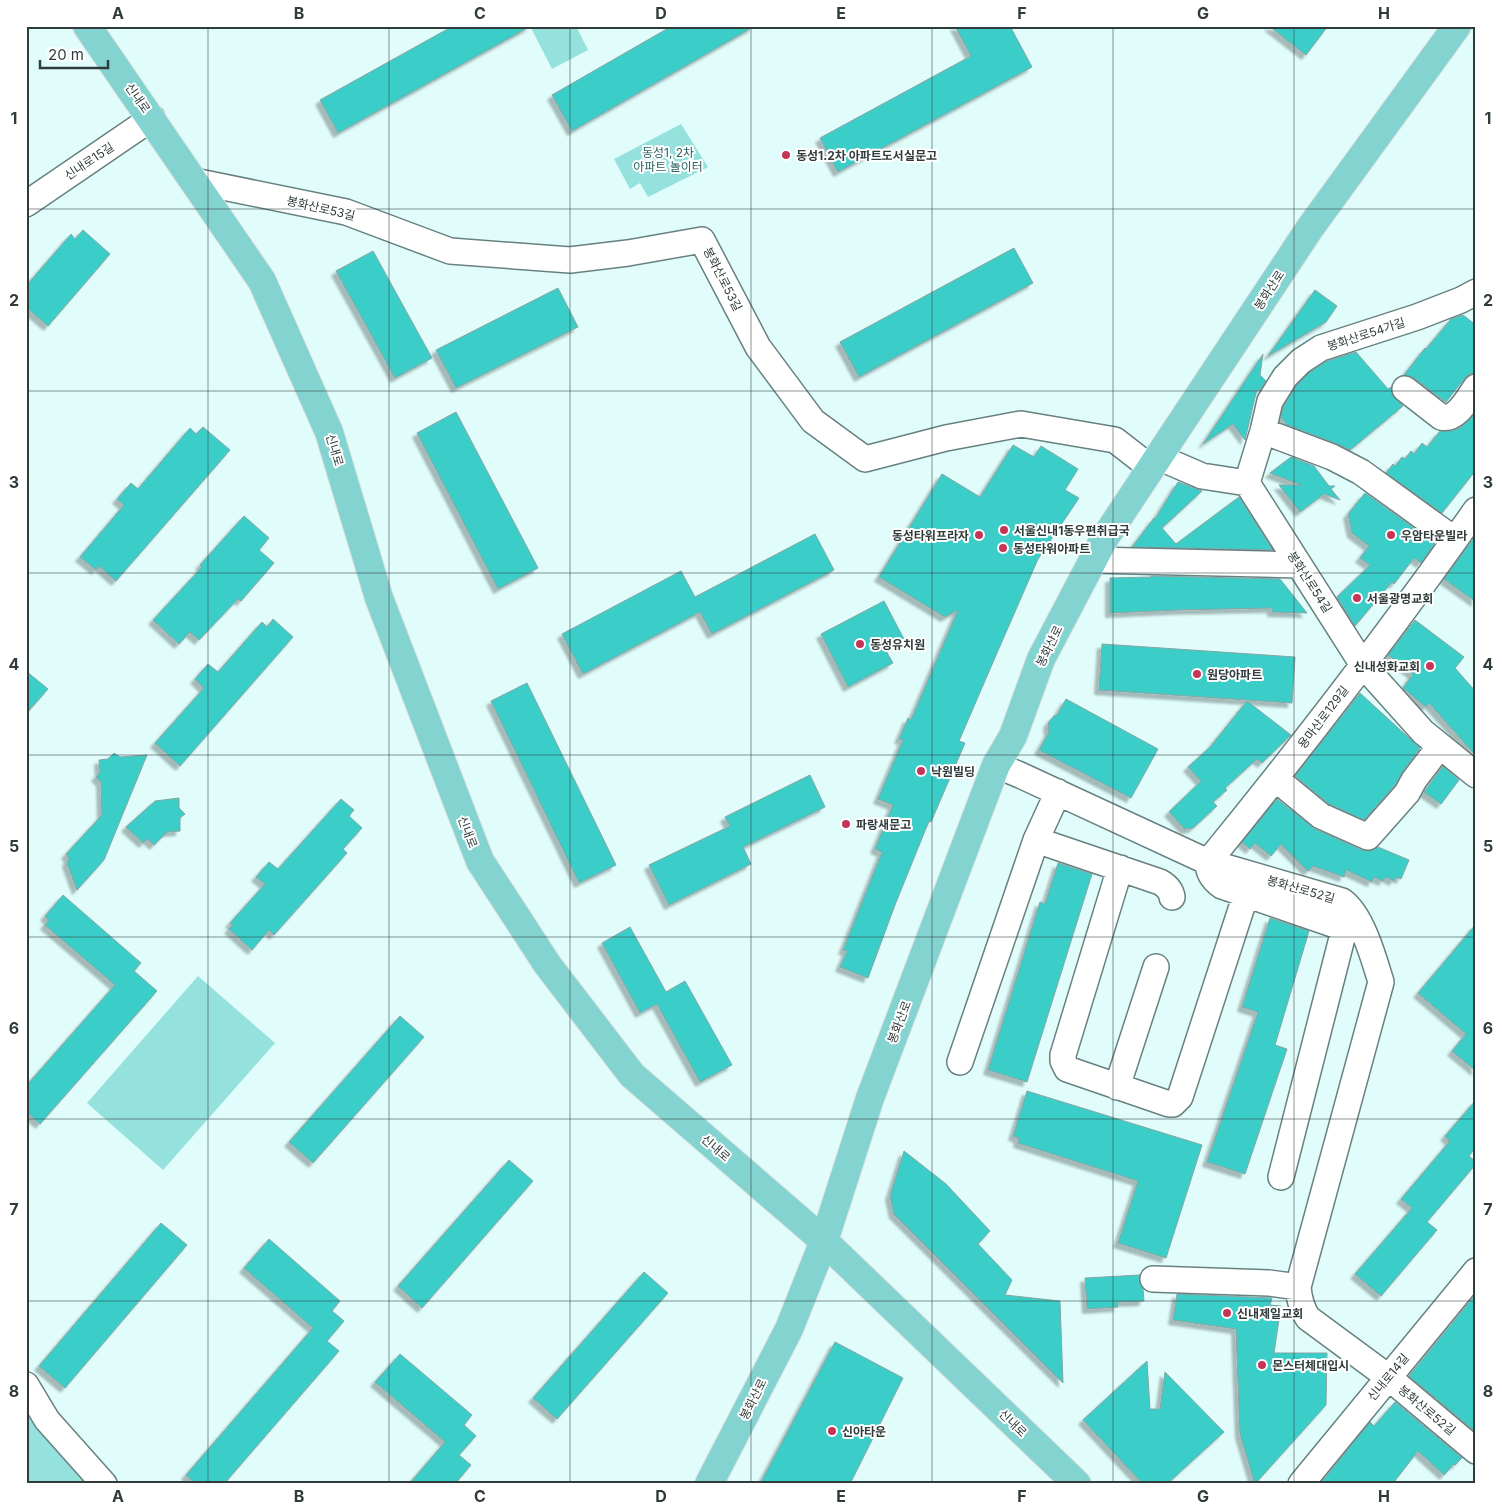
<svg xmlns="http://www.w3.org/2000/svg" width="1502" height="1510" viewBox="0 0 1502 1510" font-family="Inter,'Noto Sans KR',sans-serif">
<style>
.green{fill:#95e1de}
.building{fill:#3bcec9;stroke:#88a4a2;filter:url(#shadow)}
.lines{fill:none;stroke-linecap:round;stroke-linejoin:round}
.minor-casing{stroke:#678180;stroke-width:28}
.major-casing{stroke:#dee0e0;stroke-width:30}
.minor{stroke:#fff;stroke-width:25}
.major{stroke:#83d3d0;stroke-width:28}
.grid{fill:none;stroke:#303c3b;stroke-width:1;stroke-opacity:0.55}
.poi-dot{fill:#c53557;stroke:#fff;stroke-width:2}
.labels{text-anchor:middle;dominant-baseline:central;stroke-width:4;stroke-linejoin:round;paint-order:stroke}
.street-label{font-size:12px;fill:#303c3b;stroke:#fff}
.park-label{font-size:12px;fill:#27615f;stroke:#fff}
.poi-label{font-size:12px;font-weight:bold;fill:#303c3b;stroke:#fff;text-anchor:start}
.neatline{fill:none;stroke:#303c3b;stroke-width:2}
.grid-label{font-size:16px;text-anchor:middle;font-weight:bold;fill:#303c3b}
</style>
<defs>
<filter id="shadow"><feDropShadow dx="-4.5" dy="4.5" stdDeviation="1" flood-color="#0004"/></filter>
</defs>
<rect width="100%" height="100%" fill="#e0fdfb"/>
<path class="green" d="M530,26h46l12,24 -36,19z
M681,124l27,43 -60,30 -8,-14 -10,6 -16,-30z
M198,976l77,67 -112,127 -76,-67z
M26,1414l64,70h-64z"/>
<path class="building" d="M453,26h78l-193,107 -18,-33z
M672,26h83l-183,105 -20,-36z
M955,26h55l22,41 -194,105 -18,-34 151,-82z
M1269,26h59l-22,29z
M83,230l27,24 -62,72 -22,-19v-21l45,-52 4,5z
M1014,248l19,35 -174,94 -19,-35z
M373,251l59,107 -37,20 -59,-107z
M558,288l20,39 -122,61 -20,-38z
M1315,290l22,16 -11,16 -58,34z
M1463,315l13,10v48l-7,1 -5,5 -18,23 -32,-24 -10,-3 21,-27 1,1 25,-30z
M1356,352l32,37 3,-2 1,8 11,11 -53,44 -13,-6 -50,-19 -6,-8 2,-10 13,-21 14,-14 17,-11z
M1263,354l-3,21 6,6 -7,10 -2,-2 -12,51 -12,-16 -30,20z
M456,412l82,156 -40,21 -81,-156z
M1476,413v57l-34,43 -56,-40 7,-9 2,2 7,-9 3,2 6,-8 3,3 8,-11 5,4 13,-16h11l9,-3z
M203,427l27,23 -114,131 -17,-15 -3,4 -16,-13 44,-52 -7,-6 14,-16 7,6 52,-61 6,6z
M1013,445l21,12 7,-11 37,23 -13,21 14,8 -41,61 -41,94 -38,88 6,2 -34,79 -2,-1 -34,84 -27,73 -28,-11 7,-16 -4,-1 39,-98 -7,-3 18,-44 -15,-6 25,-59 -4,-1 9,-21 3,2 47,-110 -13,7 -66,-40 63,-103 38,23z
M1291,457l23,9 15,20h6l-4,3 9,11 -16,-6 -24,18 -21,-27h22l-31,-12z
M1178,482l24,9 -40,37 14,16 63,-47 34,53 -141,-3 22,-29 1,1z
M1365,493l70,50 -14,20 -7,-5 -20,26 -2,-2 -37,44 -18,-29 33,-32 -10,-7 9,-12 -17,-13 -4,-19z
M244,516l25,22 -10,12 15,13 -33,38 -3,-2 -39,41 -9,-8 -11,12 -26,-24 49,-53 -2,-2z
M815,534l19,36 -122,64 -12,-22 -117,62 -21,-40 119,-63 14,26z
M1476,535v67l-32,-23z
M1151,576l129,3 27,34 -35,-1v-4l-95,2 -67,3v-35l41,-1z
M884,601l20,38 -19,10 8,14 -45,24 -27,-53z
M273,619l20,18 -113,129 -25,-23 49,-55 -9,-9 13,-15 10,8 44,-50 5,5z
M1415,620l49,37 -9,11 21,24v64l-47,-53 -3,4 -23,-19 10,-14 -25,-19z
M1102,644l193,13 -3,46 -193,-13z
M26,671l22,18 -22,25z
M527,683l89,182 -37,18 -88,-182z
M1360,693l60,55 -17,23 -8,14 -31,35 -35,-16 -34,-28z
M1066,699l92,50 -27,49 -92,-48 10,-18 -1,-9 6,-7 3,-1z
M1247,701l44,34 -29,28 -5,-4 -32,29 2,2 -14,12 4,4 -24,22 -8,1 -16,-17 32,-31 -13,-14 22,-20z
M114,753l6,4 27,-2 -43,105 -27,30 -10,-27 2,-5 -3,-4 36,-39 -1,-33 -5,-5 4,-5 -1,-12 9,-1z
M1443,766l16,14 -18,24 -17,-12z
M810,775l15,32 -82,40 8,17 -82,41 -20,-40 81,-39 -5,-9z
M179,798v10l6,6 -5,4v13l-13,1 -13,13 -6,-6 -5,4 -17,-16 29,-26z
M341,799l13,11 -5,6 13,12 -19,21 4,4 -73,82 -5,-5 -17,20 -23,-21 4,-4 -3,-2 35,-39 -9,-7 13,-15 9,7z
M1277,799l38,30 47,21 8,1 8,-4 31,13 -8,19 -5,-2 -2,4 -8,-4 -3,4 -9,-4 -2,5 -26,-12 -2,7 -31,-11 -5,5 -27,-27 -10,12 -16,-13 -5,6 -8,-7z
M1058,863l34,11 -65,208 -39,-12 52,-168 5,2z
M63,895l78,68 -7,8 23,20 -117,133 -14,-13v-25l89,-101 -70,-60 4,-5 -4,-4z
M1270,918l39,13 -34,114 12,4 -42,125 -38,-12 51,-150 -16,-5z
M1476,924v147l-24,-20 14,-17 -48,-41z
M630,927l36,65 19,-11 47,84 -32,17 -43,-78 -17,9 -38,-70z
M400,1016l24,21 -111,126 -24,-21z
M1027,1091l175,54 -36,113 -48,-15 20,-62 -120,-38 1,-5 -6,-2z
M1476,1100v47l-7,9 7,6v2l-49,58 10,8 -56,66 -26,-22 57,-66 -11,-9 49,-58 -5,-5z
M904,1151l42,33 44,47 -12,13 34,36 -7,15 55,6 3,82 -169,-169 -4,-18z
M509,1160l24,21 -111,127 -24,-22z
M161,1223l26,22 -122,143 -26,-22z
M269,1239l71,62 -8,10 12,10 -17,20 12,10 -115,133h-28l-10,-9 127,-147 -69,-60z
M644,1272l24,21 -111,126 -24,-21z
M1140,1275l-1,4 4,10 1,12 -27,1 1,5 -31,2 -2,-31z
M1177,1294l95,4 -2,7 11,1 -7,47h53l-1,52 -71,79 -15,-50 -4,-105 -63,-9z
M1476,1294v138l-67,-56z
M835,1342l68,36 -53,106h-90z
M400,1354l72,61 -8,10 12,11 -17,19 12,10 -16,19h-46l36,-42 -70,-60z
M1147,1361l3,48h10l5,-37 59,60 -57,52h-24l-60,-64z
M1395,1402l67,56 -7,7 -1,-1 -10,11 -26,-24 -24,31 -20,2h-54l50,-62 4,4z"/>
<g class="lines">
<g class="minor-casing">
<path id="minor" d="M194,181l152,31 104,39 120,9 58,-7 74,-13 56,107 55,74 52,38 81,-21 75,-14 94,16 36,28
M26,204l126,-86
M1405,389l36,28c16,4 27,-19 35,-30
M1263,431l69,26 29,15 94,68
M1158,457l44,19 45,7 116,182 60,67 53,43
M1247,483l16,-52 7,-30 15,-24 16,-16 20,-13 96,-31 44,-17 15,-8
M1092,560l207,5
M996,765l24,10 188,87 134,39c20,14 32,58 39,81l-83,305c1,12 3,21 10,31l80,59 88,74
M1276,779l45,37 47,21 39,-44 7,-13 26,-34
M1036,840l124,42c7,4 11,8 12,15
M1120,868l-57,187v6l4,8 102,35h4l7,-7 66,-203
M960,1062l76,-222 22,-48
M1117,1087l39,-120
M1281,1177l62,-243 -5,-8 -116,-40c-9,-6 -14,-13 -14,-24 93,-114 183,-231 268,-352
M1153,1279l116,4 29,4
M26,1385l21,35 57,64
M1301,1484l175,-213"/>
</g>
<g class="major-casing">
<path id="major" d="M87,26l175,255 67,151 50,166 101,263 67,103 85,111 192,166 253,243
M709,1484l80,-155 35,-88 46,-143 126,-333 17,-29 28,-77 63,-120 206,-311 147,-202"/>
</g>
<use href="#minor" class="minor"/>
<use href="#major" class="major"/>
</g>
<path class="grid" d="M208,26v1458M389,26v1458M570,26v1458M751,26v1458M932,26v1458M1113,26v1458M1294,26v1458M26,209h1450M26,391h1450M26,573h1450M26,755h1450M26,937h1450M26,1119h1450M26,1301h1450"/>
<g class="poi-dot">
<circle cx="786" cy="155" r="5"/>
<circle cx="1004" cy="530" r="5"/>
<circle cx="979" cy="535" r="5"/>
<circle cx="1391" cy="535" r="5"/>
<circle cx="1003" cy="548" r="5"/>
<circle cx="1357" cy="598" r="5"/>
<circle cx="860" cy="644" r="5"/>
<circle cx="1430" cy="666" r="5"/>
<circle cx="1197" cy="674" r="5"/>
<circle cx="921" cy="771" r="5"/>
<circle cx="846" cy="824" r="5"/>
<circle cx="1227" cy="1313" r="5"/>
<circle cx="1262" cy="1365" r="5"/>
<circle cx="832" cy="1431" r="5"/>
</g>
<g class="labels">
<g class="street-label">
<text transform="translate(138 98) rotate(55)">신내로</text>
<text transform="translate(89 161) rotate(-34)">신내로15길</text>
<text transform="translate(321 208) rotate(13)">봉화산로53길</text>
<text transform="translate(723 279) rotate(63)">봉화산로53길</text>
<text transform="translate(1269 290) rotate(-57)">봉화산로</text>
<text transform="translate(1366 334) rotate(-18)">봉화산로54가길</text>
<text transform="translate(335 450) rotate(73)">신내로</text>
<text transform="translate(1310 582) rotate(57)">봉화산로54길</text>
<text transform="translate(1049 646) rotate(-64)">봉화산로</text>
<text transform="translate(1323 717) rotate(-53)">용마산로129길</text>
<text transform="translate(468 832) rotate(69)">신내로</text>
<text transform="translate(1301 889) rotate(16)">봉화산로52길</text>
<text transform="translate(899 1022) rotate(-69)">봉화산로</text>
<text transform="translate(716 1148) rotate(41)">신내로</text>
<text transform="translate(1388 1377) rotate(-50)">신내로14길</text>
<text transform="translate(753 1399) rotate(-63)">봉화산로</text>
<text transform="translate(1427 1410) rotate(40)">봉화산로52길</text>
<text transform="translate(1013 1423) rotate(44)">신내로</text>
</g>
<g class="park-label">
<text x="668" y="152">동성1, 2차<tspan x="668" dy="14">아파트 놀이터</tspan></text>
</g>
<g class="poi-label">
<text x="796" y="155">동성1.2차 아파트도서실문고</text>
<text x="1014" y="530">서울신내1동우편취급국</text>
<text x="969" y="535" text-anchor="end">동성타워프라자</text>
<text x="1401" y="535">우암타운빌라</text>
<text x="1013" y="548">동성타워아파트</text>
<text x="1367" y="598">서울광명교회</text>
<text x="870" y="644">동성유치원</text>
<text x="1420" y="666" text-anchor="end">신내성화교회</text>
<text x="1207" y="674">원당아파트</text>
<text x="931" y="771">낙원빌딩</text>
<text x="856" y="824">파랑새문고</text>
<text x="1237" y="1313">신내제일교회</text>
<text x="1272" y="1365">몬스터체대입시</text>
<text x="842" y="1431">신아타운</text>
</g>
</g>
<rect width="1502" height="1510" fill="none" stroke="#ffffff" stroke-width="55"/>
<path d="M40 60v8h68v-8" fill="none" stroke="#303c3b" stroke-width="2.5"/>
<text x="48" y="60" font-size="15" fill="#303c3b" stroke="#ffffff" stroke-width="4" paint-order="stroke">20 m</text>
<rect x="28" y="28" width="1446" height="1454" class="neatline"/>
<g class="grid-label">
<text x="118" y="19">A</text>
<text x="299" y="19">B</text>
<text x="480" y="19">C</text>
<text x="661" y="19">D</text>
<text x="841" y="19">E</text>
<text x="1022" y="19">F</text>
<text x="1203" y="19">G</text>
<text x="1384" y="19">H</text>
<text x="14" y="124">1</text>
<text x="1488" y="124">1</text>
<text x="14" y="306">2</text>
<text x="1488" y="306">2</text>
<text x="14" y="488">3</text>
<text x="1488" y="488">3</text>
<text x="14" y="670">4</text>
<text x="1488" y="670">4</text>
<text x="14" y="852">5</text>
<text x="1488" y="852">5</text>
<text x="14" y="1034">6</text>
<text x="1488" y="1034">6</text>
<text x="14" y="1215">7</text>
<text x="1488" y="1215">7</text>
<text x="14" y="1397">8</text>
<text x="1488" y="1397">8</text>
<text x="118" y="1502">A</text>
<text x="299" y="1502">B</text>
<text x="480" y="1502">C</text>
<text x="661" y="1502">D</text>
<text x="841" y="1502">E</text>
<text x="1022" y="1502">F</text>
<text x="1203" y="1502">G</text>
<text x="1384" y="1502">H</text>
</g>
</svg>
